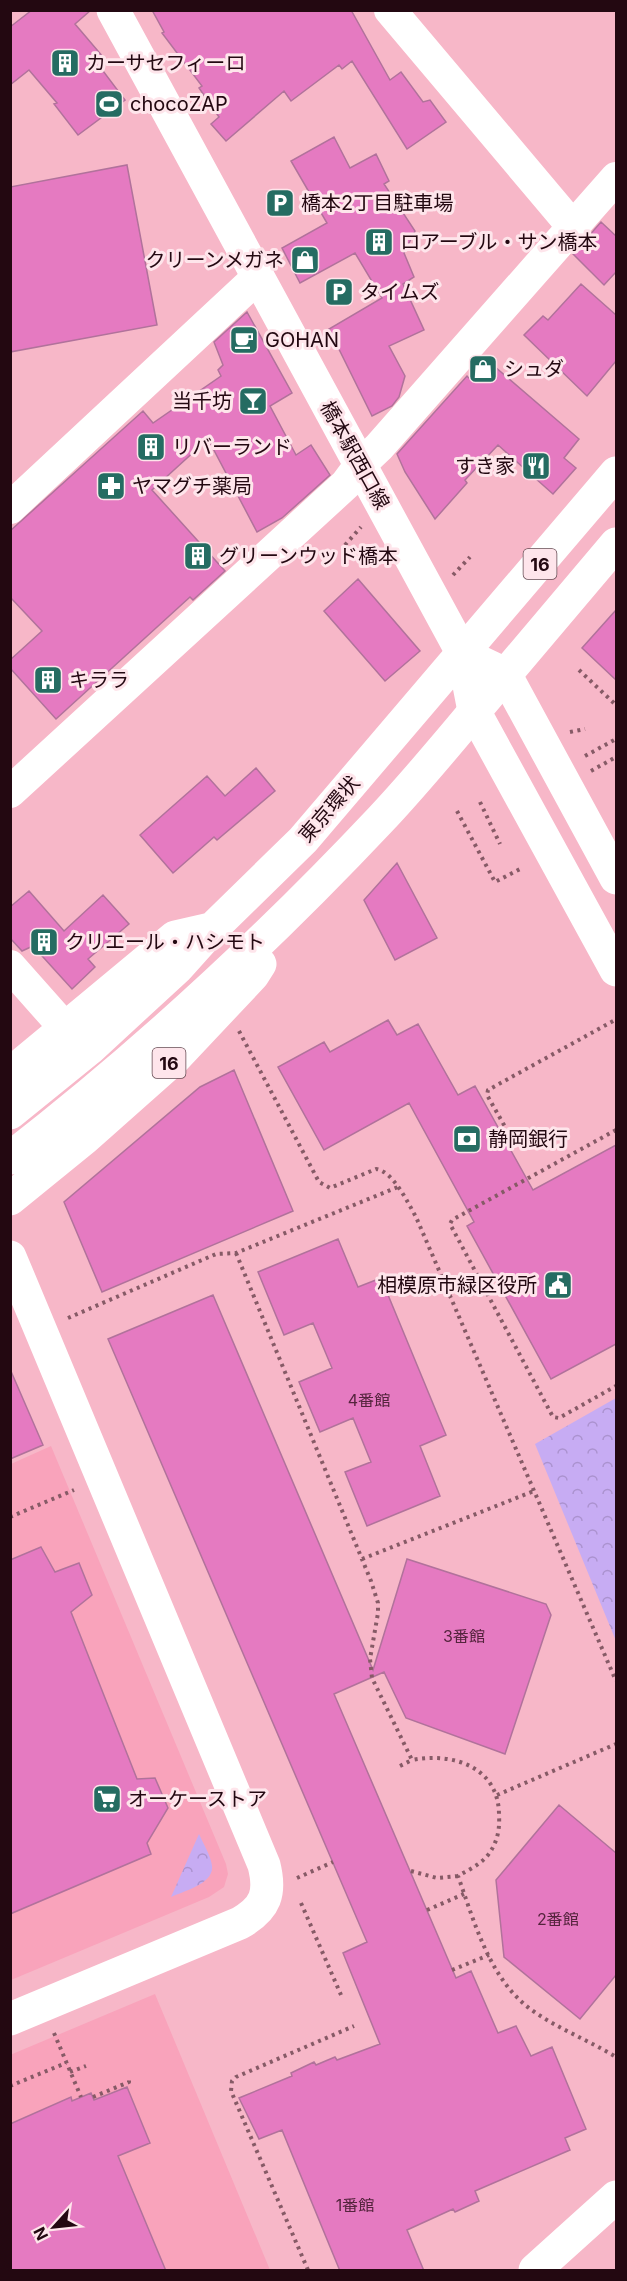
<svg xmlns="http://www.w3.org/2000/svg" width="627" height="2281" viewBox="0 0 627 2281" font-family="Inter,'Noto Sans JP',sans-serif">
<style>
.built{fill:#f9a3bb}
.park{fill:url(#park-crowns)}
.building{fill:#e57ac1;stroke:#b1729b;stroke-width:1.5}
.lines{fill:none;stroke-linecap:round;stroke-linejoin:round}
.path{stroke:#865a66;stroke-width:4;stroke-dasharray:3 4.5;stroke-linecap:butt}
.street{stroke:#fff;stroke-width:32}
.secondary{stroke:#fff;stroke-width:33}
.highway{stroke:#fff;stroke-width:33}
.labels{text-anchor:middle;dominant-baseline:central;stroke-width:6;stroke-linejoin:round;paint-order:stroke}
.number-label{font-size:16px;fill:#54243d}
.shield{fill:#fee5eb;stroke:#654a52;stroke-width:1.5}
.shield-label{font-size:18px;font-weight:bold;fill:#230811}
.poi-label{font-size:20px;fill:#230811;stroke:#fee5eb;text-anchor:start}
.street-label{font-size:20px;fill:#230811;stroke:#fee5eb}
</style>
<defs>
<pattern id="park-crowns" width="20" height="18" patternUnits="userSpaceOnUse" patternTransform="scale(1.5)"><rect width="20" height="18" fill="#c7acf3"/><path d="M2 6a3 3 0 1 1 6 0M12 15a3 3 0 1 1 6 0" fill="none" stroke="#ab92cf"/></pattern>
</defs>
<rect width="100%" height="100%" fill="#f7b7c8"/>
<path class="built" d="M51,1446l175,418 2,10 -4,13 -15,10 -198,83v-516z
M155,1994l115,276h-259l-1,-215z"/>
<path class="park" d="M616,1398v243l-81,-197z
M199,1834c4,9 12,22 13,32 2,18 -29,25 -41,31z"/>
<path class="building" d="M32,10h59l-16,14 29,34 -7,5 28,37 -47,35 -24,-31 3,-1 -28,-33 -19,15v-58z
M152,10h199l39,70 11,-8 22,30 7,-2 16,22 -39,27 -55,-88 -10,8 -3,-4 -48,36 -7,-10 -58,50 -15,-17 8,-7 -20,-29 3,-2 -40,-53 2,-1z
M334,137l16,31 26,-14 13,27 -5,3 31,47 -11,22 10,24 -11,7 21,46 -35,16 16,30 -6,21 -7,9 -20,10 -43,-87 53,-31 -27,-45 -55,30 -18,-35 45,-25 -36,-62z
M127,165l30,160 -147,27v-165z
M601,222l15,14v36l-12,13 -31,-31z
M581,284l35,31v46l-29,35 -63,-61 19,-19 5,4z
M247,312l45,81 -22,13 26,49 15,-10 19,30 -48,43 -25,14 -49,-93 -56,51 73,81 -32,29 -3,-3 -134,122 -46,-51v-8l32,-29 -32,-34v-66l133,-120 10,12 68,-47 -3,-6 5,-5 -9,-23z
M487,360l92,79 -15,19 12,10 -23,26 -55,-49 -33,35 2,3 -32,36 -30,-47 -8,-18 70,-78 2,2z
M358,579l62,72 -35,30 -61,-70z
M616,610v70l-34,-32z
M256,768l19,23 -58,49 -3,-3 -41,36 -33,-38 67,-59 18,20z
M397,863l40,75 -42,22 -31,-60z
M29,891l35,40 39,-36 26,29 -41,35 7,8 -23,22 -39,-43 -11,5 -12,-13v-31z
M388,1020l9,15 21,-11 40,71 17,-9 58,104 83,-45v199l-65,35 -84,-153 7,-4 -65,-119 -85,47 -46,-83 46,-25 6,10z
M234,1070l59,141 -191,81 -38,-90 136,-115z
M338,1239l20,48 23,-9 65,157 -26,11 20,50 -73,30 -22,-54 26,-10 -18,-44 -33,14 -21,-50 33,-14 -19,-45 -29,12 -26,-63z
M213,1295l160,375 34,-111 139,45 5,11 -46,139 -99,-36 -22,-46 -50,22 122,284 15,-7 27,62 18,-7 15,30 21,-9 34,82 -21,9 5,12 -95,41 4,10 -24,11 -2,-3 -46,21 17,41h-84l-58,-141 -23,9 -20,-41 53,-22 -1,-3 23,-11 2,3 19,-8 2,3 43,-16 -37,-91 24,-11 -259,-603z
M10,1369l33,76 -33,14z
M41,1547l14,25 24,-9 13,32 -21,17 66,167 18,-1 13,30 -21,35 4,11 -141,60v-354z
M559,1805l57,48v122l-36,44 -76,-62 -8,-77z
M127,2087l23,56 -32,13 48,115h-156v-147l61,-27 1,4 19,-8 3,7z"/>
<g class="lines">
<path class="path" d="M345,545l16,-18
M453,575l17,-18
M579,670l37,35
M570,732l15,-3
M585,756l31,-17
M591,771l25,-14
M480,802l20,42
M457,811l38,71 27,-14
M239,1031l80,151 11,6 46,-19c17,2 32,34 40,48l200,464
M616,1130l-164,90 -2,4 103,193 6,1 57,-32
M508,1132l-21,-37 1,-5 127,-70
M236,1253l135,328 7,22v10l-8,46 2,19 40,82c41,-8 87,7 87,55 1,15 -2,28 -11,40 -8,10 -20,15 -30,21 17,48 33,108 78,137 25,17 54,28 80,44
M68,1318l148,-64 20,-1 162,-66
M10,1517l64,-27
M362,1559l172,-68
M400,1766l12,-6
M497,1795l119,-51
M411,1871l26,7 21,-2
M297,1878l36,-16
M301,1903l40,92
M427,1910l37,-16
M452,1970l37,-15
M54,2033l27,64
M70,2072l16,-6
M10,2086l56,-23
M93,2097l36,-15v-3
M308,2270l-77,-179 1,-10 4,-4 118,-51"/>
<path class="street" d="M390,10l183,217
M10,508l248,-231
M10,792l336,-308 14,-19 19,-18 237,-269
M10,966l55,62"/>
<path class="secondary" d="M113,10l350,644 42,20 111,204
M463,654l11,57 142,259
M10,1257l254,608c7,28 2,43 -24,58l-230,96
M535,2270l81,-73"/>
<path class="highway" d="M10,1074l165,-137 35,-8
M10,1113l79,-64 89,-82 35,-39 90,-88 313,-367
M10,1158c132,-102 257,-218 371,-339 34,-36 66,-75 98,-113 45,-54 91,-108 137,-162
M10,1199l75,-61 89,-79 79,-84 7,-11"/>
</g>
<defs>
<g id="building-square" transform="scale(1.5)"><rect x="-9" y="-9" width="18" height="18" rx="4" fill="#256c62" stroke="#fee5eb"/><path d="M-4-6H4V6H1V3H-1V6H-4ZM-2.5-4.3h1.7v1.8h-1.7ZM.8-4.3h1.7v1.8H.8ZM-2.5-1h1.7V.8h-1.7ZM.8-1h1.7V.8H.8Z" fill="#fff"/></g>
<g id="stadium-square" transform="scale(1.5)"><rect x="-9" y="-9" width="18" height="18" rx="4" fill="#256c62" stroke="#fee5eb"/><path d="M0-5a6.5 5 0 1 0 0 10a6.5 5 0 1 0 0-10ZM-3.5-1.8h7v3.6h-7Z" fill="#fff"/></g>
<g id="parking-square" transform="scale(1.5)"><rect x="-9" y="-9" width="18" height="18" rx="4" fill="#256c62" stroke="#fee5eb"/><path d="M-3.5-5.5H1a3.5 3.5 0 0 1 0 7H-1V5.5H-3.5ZM-1-3.4V-.6H.8a1.4 1.4 0 0 0 0-2.8Z" fill="#fff"/></g>
<g id="shop-square" transform="scale(1.5)"><rect x="-9" y="-9" width="18" height="18" rx="4" fill="#256c62" stroke="#fee5eb"/><path d="M-5-2.5h2.3a2.7 3.5 0 0 1 5.4 0H5L5.5 6h-11ZM-1.5-2.5h3a1.5 2.3 0 0 0-3 0Z" fill="#fff"/></g>
<g id="cafe-square" transform="scale(1.5)"><rect x="-9" y="-9" width="18" height="18" rx="4" fill="#256c62" stroke="#fee5eb"/><path d="M-5.5-4.5H6V0H3Q3 3.5 0 3.5H-2.5Q-5.5 3.5-5.5 0ZM3-3.2v2h1.7v-2ZM-6 4.5H4V6H-6Z" fill="#fff"/></g>
<g id="bar-square" transform="scale(1.5)"><rect x="-9" y="-9" width="18" height="18" rx="4" fill="#256c62" stroke="#fee5eb"/><path d="M-6-5H6L.8 .8V4.5H3.5V6h-7V4.5H-.8V.8Z" fill="#fff"/></g>
<g id="restaurant-square" transform="scale(1.5)"><rect x="-9" y="-9" width="18" height="18" rx="4" fill="#256c62" stroke="#fee5eb"/><path d="M-5-6h1v4h1v-4h1v4h1v-4h1v5L-1.5 .5V6h-2V.5L-5-1ZM5-6V6H3V1.5H1.5Q1.5-4 5-6Z" fill="#fff"/></g>
<g id="pharmacy-square" transform="scale(1.5)"><rect x="-9" y="-9" width="18" height="18" rx="4" fill="#256c62" stroke="#fee5eb"/><path d="M-2-6h4v4h4v4h-4v4h-4v-4h-4v-4h4Z" fill="#fff"/></g>
<g id="bank-square" transform="scale(1.5)"><rect x="-9" y="-9" width="18" height="18" rx="4" fill="#256c62" stroke="#fee5eb"/><path d="M-6-4H6V4H-6ZM0-2.3a2.3 2.3 0 1 0 0 4.6a2.3 2.3 0 1 0 0-4.6Z" fill="#fff"/></g>
<g id="civic-square" transform="scale(1.5)"><rect x="-9" y="-9" width="18" height="18" rx="4" fill="#256c62" stroke="#fee5eb"/><path d="M-.6-6.5H3V-4.5H.6V-3L4-1V1h2V6H-6V1h2V-1L-.6-3ZM-1.2 2.5V6h2.4V2.5Z" fill="#fff"/></g>
<g id="supermarket-square" transform="scale(1.5)"><rect x="-9" y="-9" width="18" height="18" rx="4" fill="#256c62" stroke="#fee5eb"/><path d="M-6-5.5h2.5l.6 2H6L4.5 2H-2.5L-4.4-4H-6ZM-1.5 3.2a1.3 1.3 0 1 0 .1 0ZM3 3.2a1.3 1.3 0 1 0 .1 0Z" fill="#fff"/></g>
</defs>
<g fill-rule="evenodd">
<use href="#building-square" x="65" y="63"/>
<use href="#stadium-square" x="109" y="104"/>
<use href="#parking-square" x="280" y="203"/>
<use href="#building-square" x="379" y="242"/>
<use href="#shop-square" x="305" y="260"/>
<use href="#parking-square" x="339" y="292"/>
<use href="#cafe-square" x="244" y="340"/>
<use href="#shop-square" x="483" y="369"/>
<use href="#bar-square" x="253" y="401"/>
<use href="#building-square" x="151" y="447"/>
<use href="#restaurant-square" x="536" y="466"/>
<use href="#pharmacy-square" x="111" y="486"/>
<use href="#building-square" x="198" y="556"/>
<use href="#building-square" x="48" y="680"/>
<use href="#building-square" x="44" y="942"/>
<use href="#bank-square" x="467" y="1139"/>
<use href="#civic-square" x="558" y="1285"/>
<use href="#supermarket-square" x="107" y="1799"/>
</g>
<g class="labels">
<g class="number-label">
<text x="369" y="1400">4番館</text>
<text x="464" y="1636">3番館</text>
<text x="558" y="1919">2番館</text>
<text x="355" y="2205">1番館</text>
</g>
<g class="shield">
<rect x="523.5" y="549" width="33" height="30" rx="4.5"/>
<rect x="152.5" y="1048" width="33" height="30" rx="4.5"/>
</g>
<g class="shield-label">
<text x="540" y="564">16</text>
<text x="169" y="1063">16</text>
</g>
<g class="poi-label">
<text x="86" y="63">カーサセフィーロ</text>
<text x="130" y="104">chocoZAP</text>
<text x="301" y="203">橋本2丁目駐車場</text>
<text x="400" y="242">ロアーブル・サン橋本</text>
<text x="284" y="260" text-anchor="end">クリーンメガネ</text>
<text x="360" y="292">タイムズ</text>
<text x="265" y="340">GOHAN</text>
<text x="504" y="369">シュダ</text>
<text x="232" y="401" text-anchor="end">当千坊</text>
<text x="172" y="447">リバーランド</text>
<text x="515" y="466" text-anchor="end">すき家</text>
<text x="132" y="486">ヤマグチ薬局</text>
<text x="219" y="556">グリーンウッド橋本</text>
<text x="69" y="680">キララ</text>
<text x="65" y="942">クリエール・ハシモト</text>
<text x="488" y="1139">静岡銀行</text>
<text x="537" y="1285" text-anchor="end">相模原市緑区役所</text>
<text x="128" y="1799">オーケーストア</text>
</g>
<g class="street-label">
<text transform="translate(355 455) rotate(61)">橋本駅西口線</text>
<text transform="translate(329 809) rotate(-49)">東京環状</text>
</g>
</g>
<rect width="627" height="2281" fill="none" stroke="#230811" stroke-width="24"/>
<g transform="translate(54 2227) rotate(243)" stroke="#fee5eb" stroke-width="4.5" paint-order="stroke">
<path d="M0-4.5L10 22L0 15L-10 22Z" fill="#230811"/>
<text y="-9" font-size="16" font-weight="bold" text-anchor="middle" fill="#230811">N</text>
</g>
</svg>
